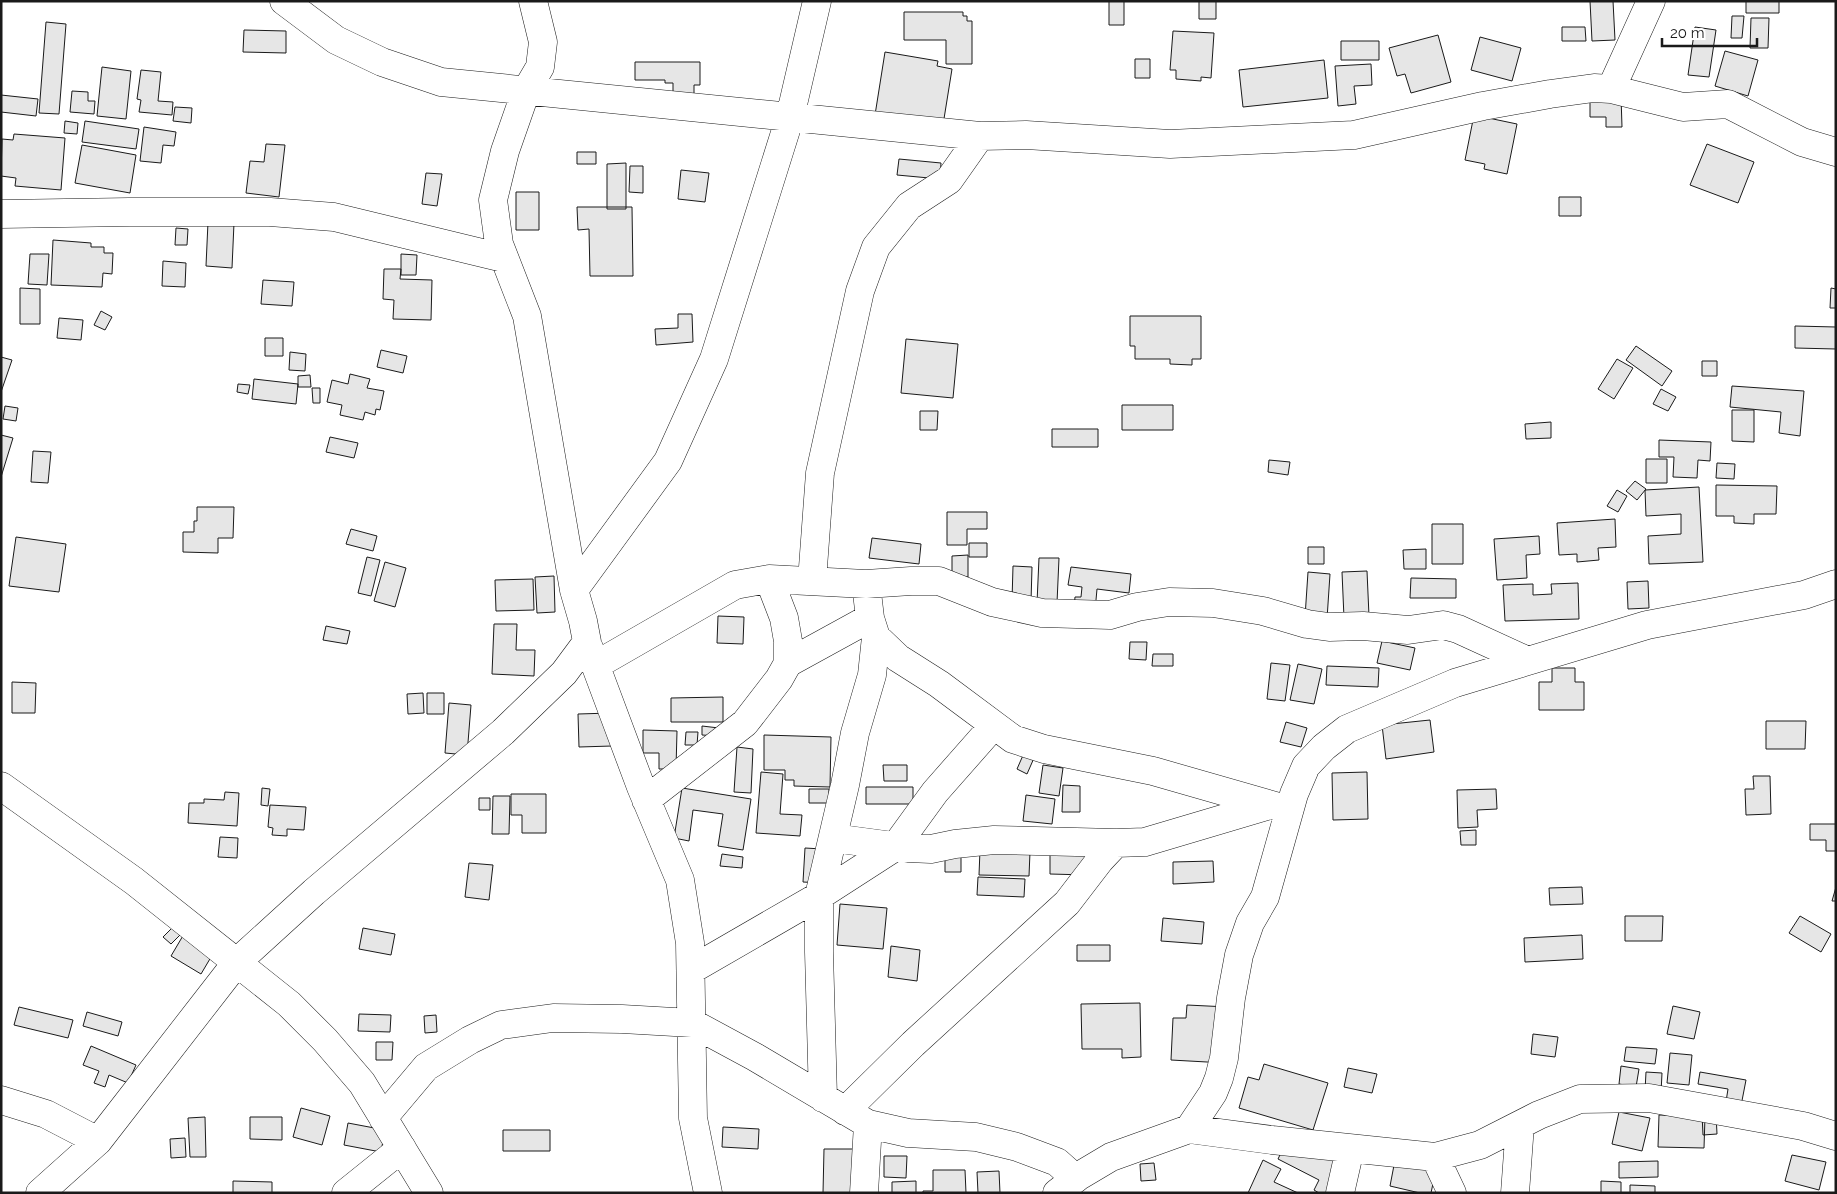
<svg xmlns="http://www.w3.org/2000/svg" width="1837" height="1194" viewBox="0 0 1837 1194" font-family="Raleway,sans-serif">
<style>
.building{fill:#e6e6e6;stroke:#1a1a1a}
.lines{fill:none;stroke-linecap:round;stroke-linejoin:round}
.street-casing{stroke:#1a1a1a;stroke-width:29}
.street{stroke:#fff;stroke-width:28}
</style>
<rect width="100%" height="100%" fill="#fff"/>
<path class="building" d="M1109,1h15v24h-15z
M1199,1h17v18h-17z
M1590,1h23l2,39 -23,1z
M1746,1h33v12h-33z
M904,12h59v4h4v5h5v43h-26v-24h-42z
M1732,16h12l-2,22h-11z
M1751,18h18l-1,30h-18z
M46,22l20,2 -7,90 -20,-1z
M1562,27h23l1,14h-24z
M1695,27l21,3 -7,47 -21,-2z
M244,30l42,1v22l-43,-1z
M1173,31l41,2 -3,45 -10,-1v4l-25,-2v-9h-6z
M1438,35l13,47 -40,11 -6,-19 -8,2 -8,-28z
M1480,37l41,11 -9,33 -41,-11z
M1341,41h38v19h-38z
M1725,51l33,9 -10,36 -33,-10z
M885,52l53,9 -1,5 15,3 -9,56 -68,-10z
M1135,59h15v19h-15z
M1324,60l4,38 -85,9 -4,-37z
M635,62h65v23h-6v13h-21v-15h-8v-3h-30z
M1371,64l1,21 -18,1 2,18 -18,2 -3,-40z
M102,67l29,4 -5,48 -29,-3z
M141,70l20,2 -3,29 15,1 -1,13 -33,-3 2,-12 -4,-1z
M72,91l16,1v9h7l-1,13 -24,-2z
M1,95l37,4 -2,17 -35,-4z
M1590,96h31l1,31h-16v-10h-16z
M175,107l17,1 -1,15 -18,-2z
M1474,115l43,9 -10,50 -23,-5 1,-5 -20,-4z
M65,121l13,2 -1,11 -13,-1z
M85,121l54,8 -3,20 -54,-7z
M144,127l32,5 -2,14 -11,-1 -2,18 -21,-2z
M14,134l51,4 -4,52 -46,-4 1,-8 -15,-2 1,-37 11,1z
M266,144l19,1 -6,52 -33,-4 4,-32 14,1z
M1707,144l47,18 -16,41 -48,-18z
M82,145l54,10 -6,38 -55,-10z
M577,152h19v12h-19z
M899,159l42,4 -1,16 -43,-4z
M626,163v46h-19v-45z
M630,166h13v27l-14,-1z
M681,170l28,3 -4,29 -27,-3z
M426,173l16,1 -5,32 -15,-2z
M516,192h23v38h-23z
M1559,197h22v19h-22z
M577,207h55l1,69h-43l-1,-47 -11,1z
M208,222l26,1 -2,45 -26,-2z
M176,228l12,1 -1,16h-12z
M53,240l38,3v4h13v6h9l-1,21 -9,-1 -1,14 -51,-2z
M30,254h19l-2,31 -19,-1z
M401,254l16,1 -1,20h-15z
M163,261l23,2 -1,24 -23,-1z
M384,269h17l-1,10 32,1 -1,40 -38,-1 1,-19 -11,-1z
M263,280l31,2 -2,24 -31,-2z
M20,288l20,1v35h-20z
M1831,288l5,1v19h-6z
M101,311l11,6 -7,13 -11,-5z
M678,314h14l1,28 -37,3 -1,-16 23,-1z
M1130,316h71v43h-9v6l-22,-1v-5h-35v-13h-5z
M59,318l24,2 -2,20 -24,-2z
M1795,326l41,1v22l-41,-1z
M265,338h18v18h-18z
M906,339l52,5 -5,54 -52,-5z
M1636,346l36,25 -10,15 -36,-26z
M381,350l26,6 -4,17 -26,-6z
M290,352l16,2 -1,17 -16,-1z
M1,357l11,3 -11,32z
M1617,359l16,9 -19,31 -16,-10z
M1702,361h15v15h-15z
M350,374l20,5 -3,9 17,3 -4,19 -4,-1 -1,6 -10,-3 -2,8 -23,-5 2,-10 -15,-3 5,-22 16,4z
M310,375l1,12h-13v-11z
M254,379l44,5 -2,20 -44,-5z
M238,384l12,1 -2,9 -11,-2z
M1732,386l72,5 -4,45 -21,-3 2,-21 -51,-5z
M312,388h8v15h-7z
M1661,389l15,8 -8,14 -15,-7z
M1122,405h51v25h-51z
M5,406l13,2 -2,13 -13,-2z
M1732,410h22v32l-22,-1z
M920,411h18l-1,19h-17z
M1551,422v16l-25,1 -1,-15z
M1052,429h46v18h-46z
M1,435l12,3 -12,39z
M330,437l28,6 -4,15 -28,-6z
M1659,440l52,2 -1,19 -12,-1 -1,18 -24,-1 1,-20h-15z
M33,451l18,1 -3,31 -17,-1z
M1646,459h21v24h-21z
M1269,460l21,2 -2,13 -20,-3z
M1717,463l18,1 -1,15 -18,-1z
M1635,481l11,8 -9,11 -11,-9z
M1716,485l61,1 -1,28h-22v10l-20,-1v-7h-18z
M1699,487l4,75 -54,2 -1,-28 33,-2v-20l-35,2 -1,-26z
M1617,490l10,6 -9,16 -11,-6z
M197,507h37l-1,31h-15v15l-35,-1v-20h11v-11h3z
M947,512h40v17h-20v16h-20z
M1615,519l1,28 -18,1 1,12 -22,2v-8l-18,1 -2,-32z
M1432,524h31v40h-31z
M351,529l26,7 -4,15 -27,-7z
M1539,536l1,18 -14,1 1,23 -30,2 -3,-41z
M16,537l50,7 -7,48 -50,-6z
M872,538l49,6 -2,20 -50,-6z
M969,543h18v14h-18z
M1308,547h16v17h-16z
M1426,549v20h-22l-1,-19z
M968,555v22h-16v-21z
M367,557l13,3 -9,36 -13,-3z
M1039,558h20l-2,45h-20z
M385,562l21,6 -11,39 -21,-6z
M1013,566l19,1 -1,35 -19,-1z
M1071,567l60,7 -2,19 -32,-4 -2,22 -21,-3 1,-11h6l1,-10 -14,-2z
M1367,571l2,45 -25,2 -2,-46z
M1308,572l22,2 -3,45 -22,-2z
M554,576l1,36 -18,1 -2,-36z
M1411,578l45,1v19h-46z
M533,579l1,31 -38,1 -1,-31z
M1648,581l1,27 -21,1 -1,-27z
M1578,583l1,36 -74,2 -2,-36 30,-1v11l19,-1 -1,-10z
M718,616l26,1 -1,27 -26,-1z
M494,624h23l-1,26h19l-1,26 -42,-2z
M326,626l24,5 -3,13 -24,-4z
M1382,641l33,7 -5,22 -33,-7z
M1130,642h17l-1,18 -17,-1z
M1153,654h20v12h-21z
M1271,663l19,2 -5,36 -18,-2z
M1298,664l24,5 -8,35 -24,-4z
M1327,666l52,2 -1,19 -52,-2z
M1552,668h23v14h9v28h-45v-28h13z
M12,682l24,1 -1,30h-23z
M423,693l1,20 -16,1 -1,-20z
M427,693h17v21h-17z
M723,697v25h-52v-24z
M449,703l22,2 -4,50 -22,-2z
M611,713l1,33 -33,1 -1,-33z
M1430,720l4,32 -48,7 -4,-34z
M1766,721h40l-1,28h-39z
M1286,722l21,6 -6,19 -21,-5z
M702,726l17,2v8l-17,-1z
M643,730l34,1 -1,38h-17v-16h-16z
M686,732h12l-1,13h-12z
M764,735l67,2 -1,50 -36,-1v-6h-9v-10h-21z
M737,747l16,2 -2,44 -17,-1z
M1024,753l10,5 -7,16 -10,-5z
M883,765h24v16h-23z
M1043,765l20,3 -4,28 -20,-3z
M761,772l22,2 -3,40 22,1 -2,21 -44,-3z
M1367,772l1,47 -35,1 -1,-47z
M1753,776h17l1,38 -25,1 -1,-26h9z
M1063,785l17,1v26h-18z
M866,787h47v17h-47z
M262,788l8,1 -2,17 -7,-1z
M682,788l69,11 -8,51 -25,-4 5,-32 -30,-4 -4,31 -15,-3z
M809,789h20v14h-20z
M1496,789l1,20 -20,1 1,17 -20,1 -1,-38z
M225,792l14,1 -2,33 -49,-3 1,-20h15v-4l20,1z
M511,794h35v39h-24v-18h-11z
M1026,795l29,4 -3,25 -29,-3z
M493,796h17l-1,38h-17z
M479,798h11v12h-11z
M270,805l36,2 -2,23 -17,-1v7l-15,-1 1,-7 -5,-1z
M1810,824h26v27h-10v-11h-16z
M1476,830v15h-15l-1,-14z
M220,837l18,1 -1,20 -19,-1z
M805,848l17,1 -1,34 -18,-1z
M980,850l50,2 -1,24 -50,-1z
M945,851h16v21h-16z
M1050,852l37,1v22l-37,-1z
M722,854l21,3 -1,11 -22,-2z
M1213,861l1,21 -41,2v-22z
M469,863l24,2 -4,35 -24,-3z
M978,877l47,2 -1,18 -47,-2z
M1582,887l1,17 -33,1 -1,-17z
M1836,887v14h-4z
M840,904l47,4 -4,41 -46,-4z
M1625,916h38l-1,25h-37z
M1800,916l31,18 -10,18 -32,-19z
M1163,918l41,4 -2,22 -41,-3z
M173,927l8,7 -10,10 -8,-7z
M363,928l32,6 -4,21 -32,-6z
M184,934l30,18 -13,22 -30,-18z
M1582,935l1,24 -58,3 -1,-24z
M1077,945h33v16h-33z
M891,946l29,4 -3,31 -29,-4z
M1140,1003l1,54 -19,1v-9h-40l-1,-45z
M1187,1005l41,2 -3,56 -54,-3 2,-42h13z
M1673,1006l27,6 -6,27 -27,-5z
M19,1007l54,13 -5,18 -54,-13z
M87,1012l35,10 -4,14 -35,-10z
M359,1014l32,1 -1,17 -32,-1z
M436,1015l1,17 -12,1 -1,-17z
M1533,1034l25,3 -3,20 -24,-3z
M376,1042h17l-1,18h-16z
M91,1046l45,19 -8,18 -19,-8 -4,12 -11,-4 5,-12 -16,-6z
M1626,1047l31,2 -2,15 -31,-3z
M1670,1053l22,2 -3,30 -22,-2z
M1264,1064l64,19 -15,47 -74,-22 9,-31 11,3z
M1621,1066l18,3 -3,18 -17,-3z
M1348,1068l29,6 -5,19 -28,-6z
M1646,1072l16,1 -1,20 -16,-2z
M1700,1072l46,8 -6,31 -15,-3 3,-19 -30,-5z
M301,1108l29,8 -8,29 -29,-8z
M1619,1112l31,6 -8,33 -30,-7z
M1702,1114h14l1,20 -14,1z
M1659,1115l46,1 -1,32 -46,-1z
M205,1117l1,40h-16l-2,-39z
M250,1117h32v23l-32,-1z
M348,1123l37,7 -4,22 -37,-7z
M723,1127l36,2 -1,20 -36,-2z
M503,1130h47v21h-47z
M185,1138l1,19 -15,1 -1,-19z
M1288,1138l54,26 -14,29h-9l-5,-3 5,-10 -41,-21z
M824,1149h34v44h-35z
M1792,1155l34,7 -7,28 -34,-9z
M884,1156h23l-1,22 -22,-1z
M1263,1160l18,9 -7,13 24,11h-50z
M1395,1160l41,9 -5,24h-11l-30,-7z
M1658,1161v16l-39,1v-16z
M1154,1163l2,17 -15,1 -1,-17z
M933,1170h32l1,23h-43v-2h10z
M999,1171l1,22h-22l-1,-21z
M233,1181l39,1v11h-39z
M916,1181v12h-24v-11z
M1601,1181l20,1v11h-20z
M1630,1185l25,1v7h-25z"/>
<g class="lines">
<g class="street-casing">
<path id="street" d="M284,1l52,39 46,22 59,20 539,54 46,-1 144,9 184,-9 129,-29 67,-12 44,-6 17,1 72,18 45,-3 74,38 34,10
M1611,89l40,-88
M1,214l128,-2h141l64,5 169,41
M812,581l8,-108 40,-182 16,-44 33,-41 40,-26 31,-44
M866,584l4,34 6,19 22,21 41,26 74,55 31,10 109,22 136,39
M574,590l94,-129 46,-102 76,-242 27,-116
M589,648l52,139 39,93 10,63 3,175 15,75
M788,663l82,-45
M596,665l139,-80 34,-6 97,5 45,-3h28l53,21 50,11 68,2 27,-8 32,-5 44,1 50,8 44,13 22,3 34,-1 45,4 35,-5 15,4 70,32
M1,786l133,95 155,123 36,36 37,43 67,110
M646,800l99,-77 34,-44 9,-16v-22l-4,-23 -15,-39
M833,838l75,10 23,1 24,-5 39,-4 122,3 29,-1 125,-37
M691,970l128,-74 76,-49 40,-55 59,-67
M823,1098l-4,-146v-56l26,-111 10,-52 17,-58 4,-38
M1,1100l45,14 52,27
M845,1111l68,-67 154,-141 33,-43 16,-17
M383,1118l43,-51 44,-27 31,-15 52,-7 69,1 70,4 63,34 113,67 40,9 68,4 41,10 40,15 18,16
M1189,1129l83,11 163,17 45,-12 59,-30 41,-16 69,-1 154,28 33,10
M1435,1157l17,36
M40,1193l58,-52 139,-179 77,-70 189,-160 61,-59 23,-31 -4,-21 -9,-31 -47,-274 -28,-72 -6,-44 12,-49 21,-60 14,-24 3,-25 -10,-41
M346,1193l56,-45
M864,1193l4,-69
M1057,1193l22,-17 32,-19 78,-28 24,-36 6,-15 5,-20 7,-60 8,-43 11,-32 15,-26 29,-103 12,-28 18,-19 23,-18 108,-46 192,-58 157,-30 32,-11
M1340,1193l10,-44
M1515,1193l5,-68"/>
</g>
<use href="#street" class="street"/>
</g>
<rect width="1837" height="1194" fill="none" stroke="#1a1a1a" stroke-width="5"/>
<path d="M1662 38v8h95v-8" fill="none" stroke="#1a1a1a" stroke-width="2.5"/>
<text x="1670" y="38" font-size="15" fill="#1a1a1a" stroke="#ffffff" stroke-width="4" paint-order="stroke">20 m</text>
</svg>
